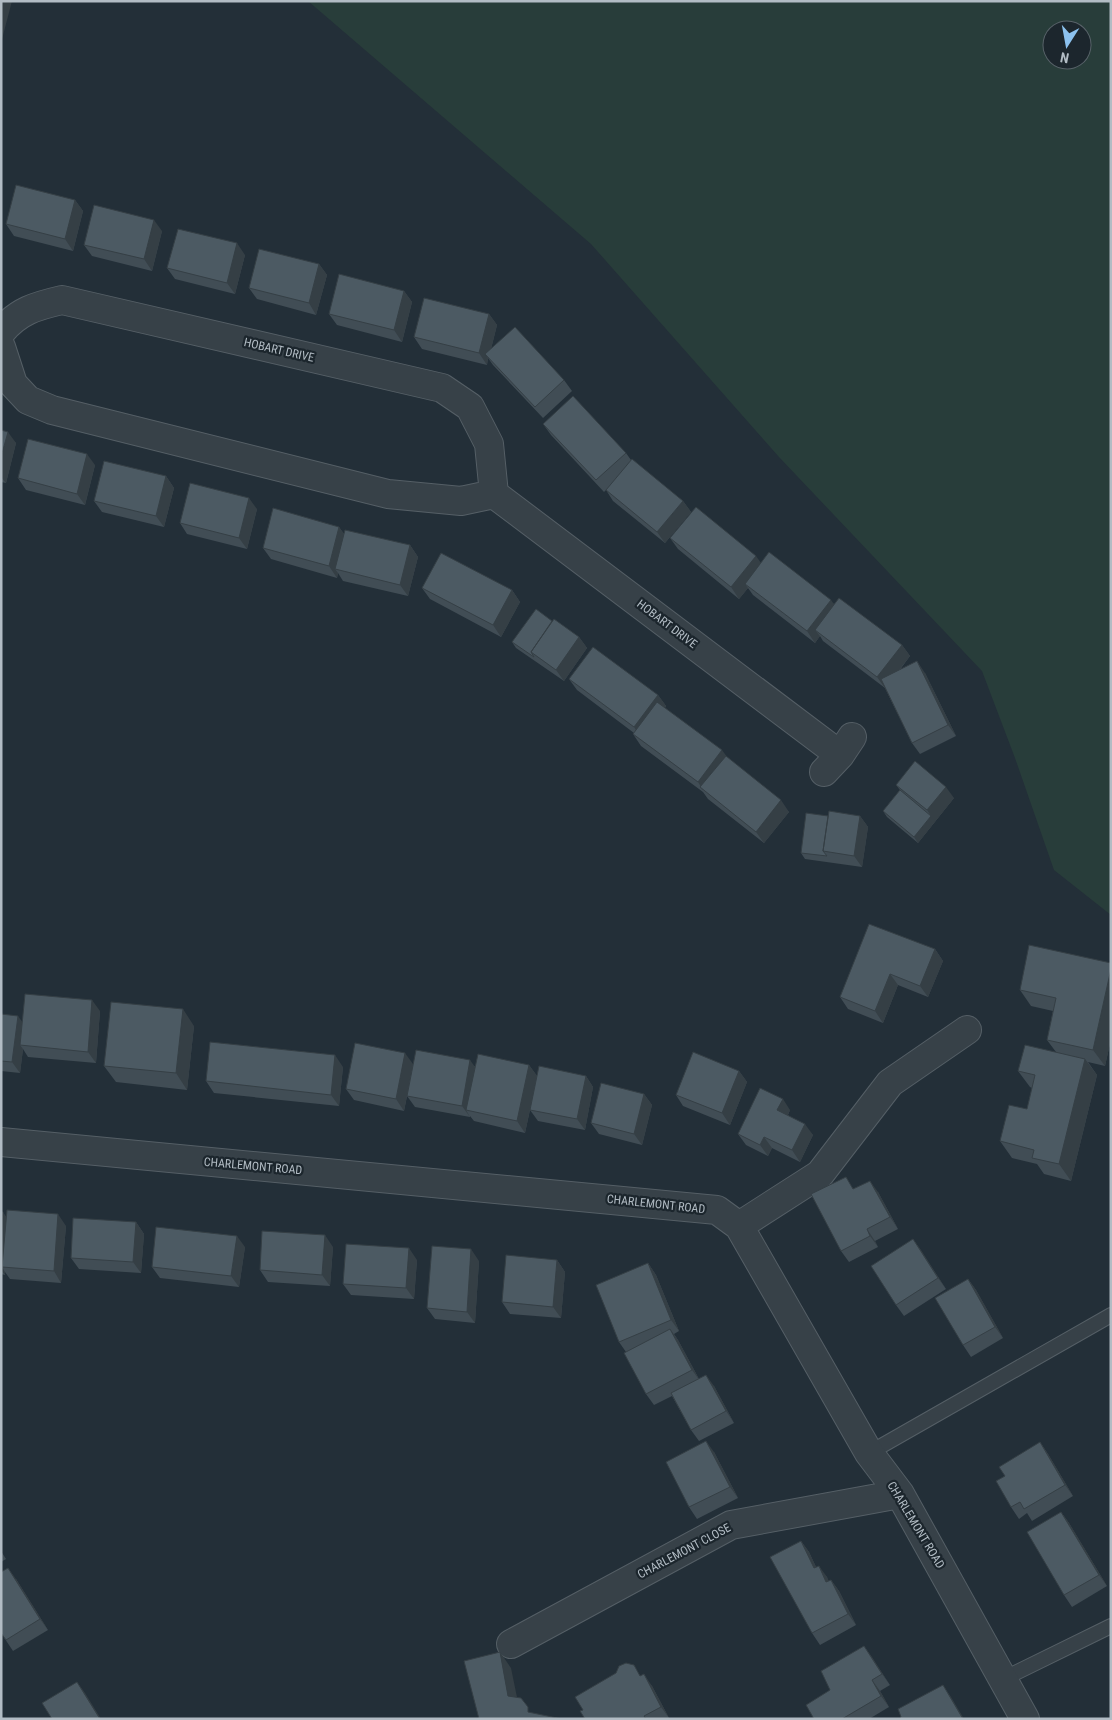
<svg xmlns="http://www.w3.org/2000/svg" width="1112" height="1720" viewBox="0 0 1112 1720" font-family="'Roboto Condensed',sans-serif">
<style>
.green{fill:#283d3a;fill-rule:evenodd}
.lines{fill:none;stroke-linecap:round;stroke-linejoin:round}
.service-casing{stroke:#555f66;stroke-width:16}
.minor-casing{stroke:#555f66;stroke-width:30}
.service{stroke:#374148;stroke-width:14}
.minor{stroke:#374148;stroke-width:28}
.wall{fill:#414d55}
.shaded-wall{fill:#353f45}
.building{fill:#4c5a63;stroke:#353f45}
.labels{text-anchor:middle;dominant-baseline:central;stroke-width:4.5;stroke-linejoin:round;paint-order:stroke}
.street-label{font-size:12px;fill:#b2bcc4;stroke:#1c262d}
</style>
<rect width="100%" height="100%" fill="#232f38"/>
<path class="green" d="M308,1h803v914l-57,-45 -39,-112 -33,-87 -203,-214 -188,-213zM1052,30h30v30h-30z"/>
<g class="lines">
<g class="service-casing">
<path id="service" d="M869,1453l242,-138
M1003,1679l108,-53"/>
</g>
<g class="minor-casing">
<path id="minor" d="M1,332c17,-21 35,-26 61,-32l380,88 28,19 19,37 5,50 346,261
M1,347l12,37 15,16 24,10 336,84 73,7 33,-7
M824,772l16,-17 12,-18
M1,1142l716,68 22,16 130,227 31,41 125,225
M739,1226l81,-52 70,-91 77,-53
M511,1644l220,-119 169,-31"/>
</g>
<use href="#service" class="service"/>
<use href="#minor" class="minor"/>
</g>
<path class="wall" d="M75,200l8,11 -10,40 -59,-15 -8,-12z
M162,231l-10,40 -60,-15 -8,-11z
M245,255l-10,39 -60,-15 -8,-11z
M319,264l8,11 -11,40 -59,-16 -8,-11z
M404,291l8,11 -10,40 -65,-17 -8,-11z
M489,314l8,11 -6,24 73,31 8,11 -29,27 -50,-53 -5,-7 -1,7 -65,-16 -8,-12z
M543,424l83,29 5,7 52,41 8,11 -26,31 -52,-42 -7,-11 -2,2 -53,-57z
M1,430l15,13 -10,40 -5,-1z
M95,465l-10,40 -59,-15 -8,-12z
M166,476l8,12 -10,39 -62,-15 -8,-11z
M257,509l-10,40 -60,-15 -7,-11z
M339,527l5,7 66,11 8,12 -10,39 -65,-15 -5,-8 -1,5 -66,-19 -8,-11z
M670,538l91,25 73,41 68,41 8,11 -11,15 26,2 31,63 -36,18 -8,-11 -27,-55 -62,-47 -3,-5 -5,7 -62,-48 -5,-7 -9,11 -61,-50z
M422,588l90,2 8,12 -19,35 -71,-38z
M552,621l27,16 8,11 -23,33 -48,-33 -4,-6z
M569,679l89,16 8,11 -1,2 62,49 62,55 -25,31 -56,-44 -5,-7 -62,-46 -8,-12 1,-1 -57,-43z
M896,785l58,13 -36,45 -31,-26 -4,-6 17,-21z
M828,816h32l8,11 -6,40 -57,-8 -4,-6z
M935,949l8,12 -15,36 -30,-12 -15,38 -35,-14 -8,-12z
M1111,963v76l-6,27 -17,-4 9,13 -26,106 -27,-7 -7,-10 -25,-6 -12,-17 27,-32 5,-21 -2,-1 -12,-16 38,-19 -9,-12 6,-29 -22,-5 -11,-16z
M100,1011l-4,52 -68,-6 -5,-8 -3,24 -19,-2v-57l21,8z
M194,1026l-7,64 -71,-8 -12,-16z
M413,1064l62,2 54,-1 8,11h49l7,11 -8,43 -47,-9 -8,-11 -5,23 -51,-12 -4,-5v1l-55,-10 -8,-11 6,-29 -9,44 -50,-11 -8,-11z
M343,1067l-4,39 -125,-13 -8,-12z
M739,1071l8,11 -17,43 -47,-19 -7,-11z
M644,1094l8,11 -10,40 -43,-11 -8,-11z
M790,1110l-2,5 25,20 -13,27 -28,-14 -4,8 -22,-11 -8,-11z
M854,1188l24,4 20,37 -23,12 3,6 -29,15 -8,-11z
M1,1212l5,5 60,9 -5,57 -51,-4 -5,-7v3l-4,-1z
M136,1222l8,12 -3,39 -62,-4 -8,-11z
M913,1239l33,50 -42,27 -8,-11z
M245,1247l-6,40 -79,-9 -8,-11z
M333,1247l-3,39 -62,-4 -8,-12z
M417,1260l-3,39 -63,-4 -8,-11z
M557,1260l8,12 -4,46 -51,-4 -8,-12z
M479,1261l-4,62 -40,-4 -8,-11z
M648,1263l8,12 23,56 -5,3 4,6 21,39 15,7 20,37 -35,18 -8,-11 -19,-34 -18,9 -8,-11 -20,-42 -7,-10z
M968,1279l8,11 27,48 -32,19 -8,-12z
M1040,1442l8,12 25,42 -41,25 -5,-8 -8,6 -8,-12 -6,-31z
M714,1452l24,46 -41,21 -8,-12z
M1061,1512l8,11 38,63 -35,21 -8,-12z
M801,1541l8,11 7,15 11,10 1,4 3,-1 8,11 17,34 -36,20 -8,-12z
M1,1551l5,8 -5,3z
M16,1579l32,51 -35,21 -12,-18z
M864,1646l26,39 -10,6 9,16 -20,12h-55l16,-29z
M641,1676l11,10 17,32 -84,1z"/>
<path class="shaded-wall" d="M1,1h11l-11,42z
M75,200l8,11 -10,40 -8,-12z
M154,220l8,11 -10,40 -8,-12z
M237,243l8,12 -10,39 -8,-11z
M319,264l8,11 -11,40 -7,-12z
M404,291l8,11 -10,40 -8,-12z
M489,314l8,11 -8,32 -4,-3 3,4 -1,7 -8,-12z
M8,432l8,11 -10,40 -5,-6v-20z
M87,454l8,11 -10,40 -8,-11z
M166,476l8,12 -10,39 -8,-11z
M249,498l8,11 -10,40 -8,-11z
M683,501l8,11 -26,31 -8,-11z
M339,527l8,11 -12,31 3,4 -1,5 -8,-12z
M410,545l8,12 -10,39 -8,-11z
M756,556l8,11 -19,17 3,4 -9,11 -8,-12z
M512,590l8,12 -19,35 -8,-12z
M831,600l8,11 -24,19 5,6 -5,7 -8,-12z
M579,637l8,11 -23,33 -8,-11z
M902,645l8,11 -25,32 -8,-11z
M917,661l8,12 31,63 -8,-11z
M658,695l8,11 -24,33 -8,-12z
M722,750l8,11 -27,29 -5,-8z
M946,787l8,11 -36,45 -4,-6 17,-21 -4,-6z
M781,800l8,12 -25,31 -8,-11z
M860,816l8,11 -6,40 -8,-11z
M935,949l8,12 -15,36 -8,-11z
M1111,969v70l-6,27 -12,-16z
M890,974l8,11 -15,38 -8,-12z
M92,1000l8,11 -4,52 -8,-11z
M183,1009l11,17 -7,64 -11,-17z
M18,1016l8,11 -6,18 3,4 -3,24 -8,-11z
M405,1053l8,11 -9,47 -8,-12z
M335,1055l8,12 -4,39 -8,-11z
M1085,1059l12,16 -26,106 -12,-17z
M470,1060l8,11 -12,39 4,7 -8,-11z
M529,1065l8,11 -12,57 -8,-12z
M739,1071l8,11 -17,43 -8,-12z
M586,1076l7,11 -8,43 -8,-11z
M644,1094l8,11 -10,40 -8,-11z
M783,1099l7,11 -5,11 -8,-11z
M805,1124l8,11 -13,27 -8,-12z
M764,1137l8,11 -4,8 -8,-11z
M870,1181l8,11 20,37 -8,-12z
M3,1212l8,12 -9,43 3,5v3l-4,-5v-45z
M58,1214l8,12 -5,57 -7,-12z
M136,1222l8,12 -3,39 -8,-11z
M867,1229l8,12 3,6 -8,-11z
M325,1235l8,12 -3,39 -8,-11z
M237,1236l8,11 -6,40 -8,-11z
M913,1239l8,11 25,39 -8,-11z
M409,1248l8,12 -3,39 -8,-11z
M471,1249l8,12 -4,62 -8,-11z
M557,1260l8,12 -4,46 -8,-11z
M648,1263l8,12 23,56 -8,-11z
M968,1279l8,11 27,48 -8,-11z
M670,1329l8,11 22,41 -8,-11z
M706,1375l8,11 20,37 -8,-12z
M706,1441l8,11 24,46 -8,-11z
M1040,1442l8,12 25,42 -8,-11z
M1061,1512l8,11 38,63 -8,-11z
M801,1541l8,11 13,28 -8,-12z
M819,1566l8,11 7,16 -8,-11z
M8,1568l8,11 32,51 -8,-11z
M831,1580l8,11 17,34 -8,-11z
M864,1646l8,11 18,28 -8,-11z
M500,1652l11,16 9,44 -12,-16z
M644,1674l8,12 17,32 -8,-11z
M872,1680l8,11 9,16 -8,-11z
M77,1682l8,11 16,26h-1z
M943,1685l8,12 13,22h-1z"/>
<path class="building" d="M16,185l59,15 -10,39 -59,-15z
M94,205l60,15 -10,39 -60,-14z
M178,229l59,14 -10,40 -60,-15z
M259,249l60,15 -10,39 -60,-15z
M339,274l65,17 -10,39 -65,-16z
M424,298l65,16 -10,39 -65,-16z
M515,327l49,53 -29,27 -50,-53z
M573,396l53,57 -30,27 -53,-56z
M1,430l7,2 -7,25z
M28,439l59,15 -10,40 -59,-16z
M632,459l51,42 -26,31 -51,-42z
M104,461l62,15 -10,40 -62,-15z
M190,483l59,15 -10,40 -59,-15z
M696,507l60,49 -25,31 -61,-49z
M273,508l66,19 -10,39 -66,-18z
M345,530l65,15 -10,40 -65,-16z
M769,552l62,48 -24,31 -62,-47z
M441,553l71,37 -19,35 -71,-37z
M839,598l63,47 -25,32 -62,-47z
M536,609l16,12 -21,31 3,5 -22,-15z
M554,619l25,18 -23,33 -25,-18z
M593,647l65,48 -24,32 -65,-48z
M917,661l31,64 -36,18 -31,-64z
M657,702l65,48 -24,32 -65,-48z
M726,756l55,44 -25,32 -56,-45z
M915,761l31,26 -19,23 -31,-25z
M900,790l31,26 -17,21 -31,-26z
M829,811l31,5 -6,40 -31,-5z
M806,813l22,3 -5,35 4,5 -26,-3z
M869,924l66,25 -15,37 -30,-12 -15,37 -35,-14z
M1029,945l82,18v6l-18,81 -46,-10 9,-42 -36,-8z
M25,994l67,6 -4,52 -68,-7z
M111,1002l72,7 -7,64 -72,-7z
M1,1014l17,2 -6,46 -11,-1z
M210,1042l125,13 -4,40 -125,-14z
M355,1043l50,10 -9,46 -50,-10z
M1025,1045l60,14 -26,105 -27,-6 2,-8 -34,-9 9,-36 18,4 8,-34 -17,-4z
M416,1050l54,10 -8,46 -55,-10z
M693,1052l46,19 -17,42 -46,-18z
M478,1054l51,11 -12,56 -51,-11z
M539,1066l47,10 -9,43 -47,-9z
M601,1083l43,11 -10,40 -43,-11z
M760,1088l23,11 -6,11 28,14 -13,26 -28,-13 -4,8 -22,-11z
M846,1177l7,12 17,-8 20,36 -23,12 3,7 -29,15 -30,-57z
M7,1210l51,4 -4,57 -52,-4z
M1,1212h2l-2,13z
M73,1218l63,4 -3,40 -62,-4z
M156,1227l81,9 -6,40 -79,-9z
M262,1231l63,4 -3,40 -62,-5z
M913,1239l25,39 -42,27 -25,-39z
M346,1244l63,4 -3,40 -63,-4z
M432,1246l39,3 -4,63 -40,-4z
M506,1255l51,5 -4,47 -51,-5z
M648,1263l23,57 -52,22 -23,-57z
M968,1279l27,48 -32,18 -28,-47z
M670,1329l22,41 -46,24 -22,-41z
M706,1375l20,36 -35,19 -20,-37z
M706,1441l24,46 -41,20 -23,-45z
M1040,1442l25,43 -41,24 -4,-7 -9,5 -15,-26 9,-5 -6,-9z
M1061,1512l38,63 -35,20 -37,-63z
M801,1541l13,27 5,-2 7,16 5,-2 17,34 -36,19 -42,-76z
M8,1568l32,51 -34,21 -5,-7v-61z
M864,1646l18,28 -10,6 9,16 -39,23h-28l-8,-14 24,-15 -9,-19z
M500,1652l8,44 13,2 7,9v5l34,7h-83l-15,-58z
M626,1663l8,2 6,11 4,-2 17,33 -17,9 2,3h-61l-5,-8 3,-1 -8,-13 41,-24 3,-7z
M77,1682l23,37h-48l-10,-16z
M943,1685l20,34h-64l2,-2 -3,-8z"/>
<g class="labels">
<g class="street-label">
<text transform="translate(279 350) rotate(13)">HOBART DRIVE</text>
<text transform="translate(667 624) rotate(37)">HOBART DRIVE</text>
<text transform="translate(253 1166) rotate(5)">CHARLEMONT ROAD</text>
<text transform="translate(656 1204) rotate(6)">CHARLEMONT ROAD</text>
<text transform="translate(916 1525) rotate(59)">CHARLEMONT ROAD</text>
<text transform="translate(684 1551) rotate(-28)">CHARLEMONT CLOSE</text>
</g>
</g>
<rect width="1112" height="1720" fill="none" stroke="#b2bcc4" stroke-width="5"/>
<g transform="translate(1067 45) rotate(191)"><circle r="24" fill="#1c262d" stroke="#586269"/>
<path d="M0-4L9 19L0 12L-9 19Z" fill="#8cc2ef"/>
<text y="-8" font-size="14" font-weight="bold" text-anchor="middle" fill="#b2bcc4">N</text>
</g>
</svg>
